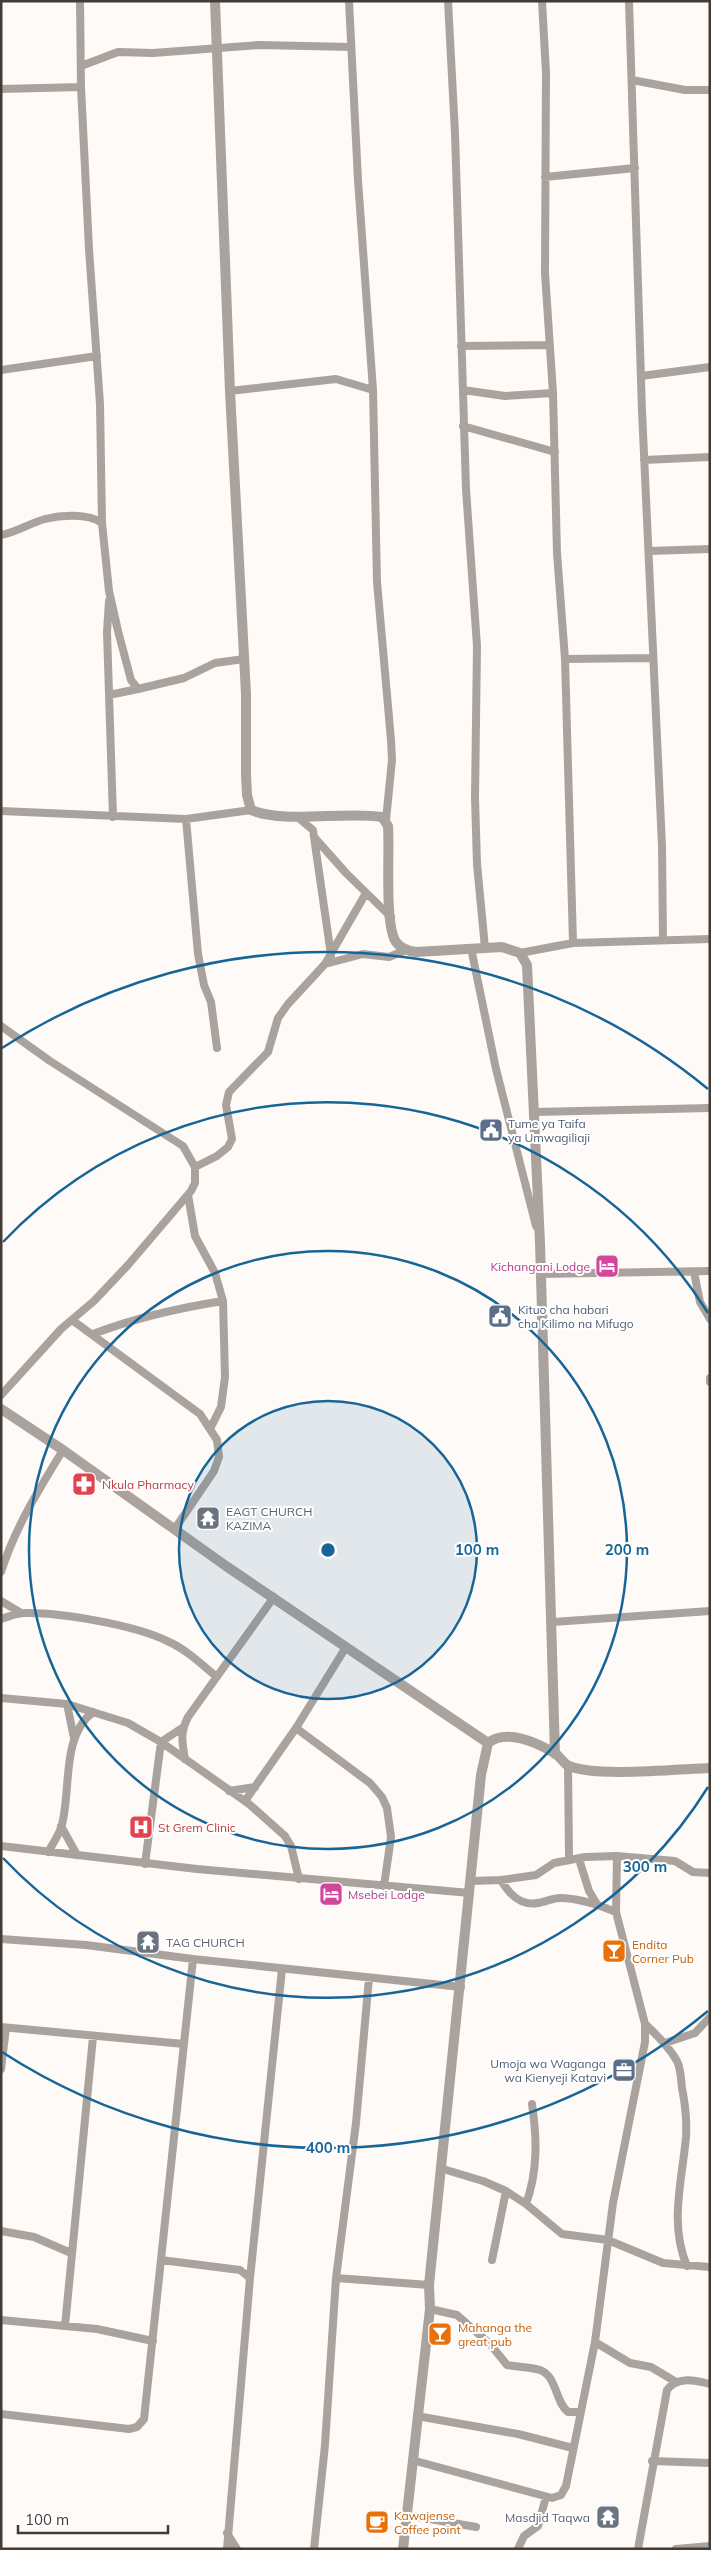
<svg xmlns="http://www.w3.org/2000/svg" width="711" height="2550" viewBox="0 0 711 2550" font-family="Mulish,sans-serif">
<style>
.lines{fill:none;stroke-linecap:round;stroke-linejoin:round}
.minor{stroke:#aaa29d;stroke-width:8}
.tertiary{stroke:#aaa29d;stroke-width:10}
.ring{fill:none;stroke:#176597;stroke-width:2.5}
.labels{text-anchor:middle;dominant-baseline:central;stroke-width:4;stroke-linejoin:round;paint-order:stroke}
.service-label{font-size:12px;fill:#4e5e75;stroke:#fff;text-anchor:start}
.hotel-label{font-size:12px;fill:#b23c85;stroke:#fff;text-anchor:end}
.health-label{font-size:12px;fill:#be3a42;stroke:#fff;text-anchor:start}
.worship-label{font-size:12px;fill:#5b616d;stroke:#fff;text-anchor:start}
.food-label{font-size:12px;fill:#c56008;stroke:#fff;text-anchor:start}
.centre{fill:#176597;stroke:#fff;stroke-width:2.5}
.ring-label{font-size:15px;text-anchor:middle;font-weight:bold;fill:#176597;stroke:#fff;stroke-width:4;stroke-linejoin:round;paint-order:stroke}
</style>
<rect width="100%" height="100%" fill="#fefaf8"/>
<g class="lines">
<path class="minor" d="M80,1l1,86 8,162 11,155 2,119 7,68 9,40 13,49 7,9 46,-11 31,-15 29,-4
M349,1l9,179 15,210 4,192 14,158 1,20 -6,60
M448,1l7,132 11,356 11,157 -2,152 2,66 8,84
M542,1l4,72 -1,200 8,120 4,160 8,106 8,284
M629,1l13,410 20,435 1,94
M81,66l37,-14 35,1 106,-8 92,2
M632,80l53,10h25
M1,89l80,-2
M545,177l90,-9
M461,346l89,-1
M1,370l96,-14
M641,376l69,-9
M463,390l42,6 48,-3
M230,391l106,-12 37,11
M463,426l92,26
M644,460l66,-3
M1,535c16,-3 29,-12 44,-16 16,-4 43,-6 57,4
M649,551l61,-2
M109,601l-2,31 6,185
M565,659l87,-1
M109,695l29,-6
M1,811l185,8 65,-9
M296,816l17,14 1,7 32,36 45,44
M186,819l12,135 6,31 7,17 6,46
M314,837l17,118
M471,948l25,121 40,157
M520,953l53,-10 137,-4
M325,964l38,-10 26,3 17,-7
M1,1026l49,35 133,85 12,21v16l-4,8 -63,74 -34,36 -33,28 -60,66
M535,1112l175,-4
M195,1167l22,-11 11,-9 4,-8 -6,-34 3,-13 39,-40 10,-34 10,-14 37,-40 41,-71
M188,1195l7,41 20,37 8,28 2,76 -4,30 -10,20
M694,1272l6,30 10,17
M540,1274l170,-3
M72,1320l128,94 17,26 2,17 -5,14 -40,59
M93,1334c42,-16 85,-26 130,-33
M710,1378v4
M1,1572c14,-44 38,-83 62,-122
M1,1601l20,12
M1,1619c7,-2 15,-6 23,-6 35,-1 111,12 143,28 19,8 34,23 50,36
M553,1622l157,-11
M1,1698l66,6 61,19 33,19 88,62 36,32 6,10 8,33
M67,1704l7,34
M296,1728l74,55 12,14 5,11 4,29 -7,49
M185,1759c-3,-17 -5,-27 3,-42l86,-120
M568,1765l1,93
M229,1791l26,-4
M245,1801l51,-73 50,-81
M61,1826l16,29
M1,1846l196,23 273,24
M48,1852c5,-8 10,-16 13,-24 11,-35 -1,-91 32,-116
M579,1859l10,32 8,13
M145,1864l16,-122 21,-14
M501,1880c8,14 19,26 37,23 7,-1 15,-5 22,-5 19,0 39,7 56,14
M472,1881l29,-1 35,-5 18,-12 31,-6 32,-1 58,5 18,11 17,1
M1,1939l85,6 107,14 268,28
M645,2024c12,11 24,23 32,37 4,8 4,19 5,27 3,15 5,33 4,49 -4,44 -17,87 1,129
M1,2027l183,17
M665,2043l30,-10 15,-16
M1,2069l5,-41
M443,2169l40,12 23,10 20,13 36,30 46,6 55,23 47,4
M526,2204c12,-33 11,-66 6,-100
M1,2231l33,6 37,16
M161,2260l79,10 10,8
M492,2260l14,-69
M336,2278l93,7
M430,2309l27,6 33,29 17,21c11,2 23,2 33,5 17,6 15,32 28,42h12
M1,2320l96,9 56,12
M65,2326l28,-289
M595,2342l35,21 21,4 25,15
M1,2414l128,15 8,-2 7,-8 49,-460
M417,2416l101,18 55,14
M412,2460l140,38 9,-3 5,-9 29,-144 18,-139 32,-161v-18l-29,-112 1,-56
M652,2461l58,2
M407,2515l69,12
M227,2533l10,16
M227,2549l23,-271 32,-309
M314,2549l11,-104 11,-167 20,-155 13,-145
M518,2549l6,-13 14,-10 8,-29
M638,2549l29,-159c10,-14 28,-10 43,-6
M676,2549l34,-3"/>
<path class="tertiary" d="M215,1l15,390 16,303v81l1,20 4,15c33,14 93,1 131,7l6,9c2,25 -4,98 8,116 5,7 12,9 20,10l86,-5 18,6 7,12 13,278 15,511
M1,1409l62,41 163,116 262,177
M403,2549l27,-240 -1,-24 52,-510 7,-32c18,-15 50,0 68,11 4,3 7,8 11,11 25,13 112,4 143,3"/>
</g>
<circle cx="328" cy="1550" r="149" fill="#176597" fill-opacity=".12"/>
<g class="ring">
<circle cx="328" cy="1550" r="149"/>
<circle cx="328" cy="1550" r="299"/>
<path d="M708 1787A448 448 0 0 1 3 1858M3 1242A448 448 0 0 1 708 1313"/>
<path d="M708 2011A598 598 0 0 1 2 2052M2 1048A598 598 0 0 1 708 1089"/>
</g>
<defs>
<g id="civic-square" transform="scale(1.25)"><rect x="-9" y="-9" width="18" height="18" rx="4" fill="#5c6f8a" stroke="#fff"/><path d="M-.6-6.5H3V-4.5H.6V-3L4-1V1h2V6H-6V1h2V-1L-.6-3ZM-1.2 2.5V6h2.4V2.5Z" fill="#fff"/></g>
<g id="hotel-square" transform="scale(1.25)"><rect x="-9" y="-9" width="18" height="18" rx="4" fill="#d1479c" stroke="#fff"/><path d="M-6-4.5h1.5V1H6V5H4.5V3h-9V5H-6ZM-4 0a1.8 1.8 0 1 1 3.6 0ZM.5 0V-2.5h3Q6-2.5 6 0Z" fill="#fff"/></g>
<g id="pharmacy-square" transform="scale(1.25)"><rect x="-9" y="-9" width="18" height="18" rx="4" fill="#e0444e" stroke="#fff"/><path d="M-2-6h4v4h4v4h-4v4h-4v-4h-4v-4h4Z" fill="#fff"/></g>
<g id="temple-square" transform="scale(1.25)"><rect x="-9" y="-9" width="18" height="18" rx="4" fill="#6b7280" stroke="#fff"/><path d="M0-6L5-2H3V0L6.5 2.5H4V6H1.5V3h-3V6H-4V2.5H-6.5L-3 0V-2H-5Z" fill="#fff"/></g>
<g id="hospital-square" transform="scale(1.25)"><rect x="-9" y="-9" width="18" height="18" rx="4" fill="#e0444e" stroke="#fff"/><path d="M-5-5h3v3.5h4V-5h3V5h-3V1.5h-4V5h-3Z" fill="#fff"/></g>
<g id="bar-square" transform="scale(1.25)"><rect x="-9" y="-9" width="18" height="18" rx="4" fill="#e8710a" stroke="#fff"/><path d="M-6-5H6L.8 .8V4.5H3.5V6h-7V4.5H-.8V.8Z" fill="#fff"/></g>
<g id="office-square" transform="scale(1.25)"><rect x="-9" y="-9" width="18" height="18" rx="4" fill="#5c6f8a" stroke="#fff"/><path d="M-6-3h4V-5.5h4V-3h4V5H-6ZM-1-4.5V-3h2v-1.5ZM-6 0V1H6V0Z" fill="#fff"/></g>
<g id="cafe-square" transform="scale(1.25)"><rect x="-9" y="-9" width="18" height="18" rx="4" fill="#e8710a" stroke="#fff"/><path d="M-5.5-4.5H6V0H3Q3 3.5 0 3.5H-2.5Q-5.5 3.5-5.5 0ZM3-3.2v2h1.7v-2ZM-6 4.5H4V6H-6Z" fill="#fff"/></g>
</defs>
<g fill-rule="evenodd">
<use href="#civic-square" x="491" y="1130"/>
<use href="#hotel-square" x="607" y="1266"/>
<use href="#civic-square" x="500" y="1316"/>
<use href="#pharmacy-square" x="84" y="1484"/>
<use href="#temple-square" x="208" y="1518"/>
<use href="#hospital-square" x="141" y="1827"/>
<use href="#hotel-square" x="331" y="1894"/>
<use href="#temple-square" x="148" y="1942"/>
<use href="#bar-square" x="614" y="1951"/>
<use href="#office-square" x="624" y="2070"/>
<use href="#bar-square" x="440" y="2334"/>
<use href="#temple-square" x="608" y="2517"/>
<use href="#cafe-square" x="377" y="2522"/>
</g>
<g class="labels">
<g class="service-label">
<text x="508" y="1123">Tume ya Taifa<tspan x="508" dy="14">ya Umwagiliaji</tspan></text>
<text x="518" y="1309">Kituo cha habari<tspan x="518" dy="14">cha Kilimo na Mifugo</tspan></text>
<text x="606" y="2063" text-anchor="end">Umoja wa Waganga<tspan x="606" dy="14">wa Kienyeji Katavi</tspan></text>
</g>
<g class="hotel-label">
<text x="590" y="1266">Kichangani Lodge</text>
<text x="348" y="1894" text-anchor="start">Msebei Lodge</text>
</g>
<g class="health-label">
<text x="102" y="1484">Nkula Pharmacy</text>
<text x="158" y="1827">St Grem Clinic</text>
</g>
<g class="worship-label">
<text x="226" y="1511">EAGT CHURCH<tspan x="226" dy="14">KAZIMA</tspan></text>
<text x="166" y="1942">TAG CHURCH</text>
<text x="590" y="2517" text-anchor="end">Masdjid Taqwa</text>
</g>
<g class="food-label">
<text x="632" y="1944">Endita<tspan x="632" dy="14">Corner Pub</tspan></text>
<text x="458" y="2327">Mahanga the<tspan x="458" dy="14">great pub</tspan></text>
<text x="394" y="2515">Kawajense<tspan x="394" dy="14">Coffee point</tspan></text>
</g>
</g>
<circle cx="328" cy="1550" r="8" class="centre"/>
<g class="ring-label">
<text x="477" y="1555">100 m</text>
<text x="627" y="1555">200 m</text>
<text x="645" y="1872">300 m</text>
<text x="328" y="2153">400 m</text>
</g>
<rect width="711" height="2550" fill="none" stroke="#423b36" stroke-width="5"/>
<path d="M18 2525v8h150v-8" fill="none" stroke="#423b36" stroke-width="2.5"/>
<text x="25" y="2525" font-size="15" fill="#423b36" stroke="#ffffff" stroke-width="4" paint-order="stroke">100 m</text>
</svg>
